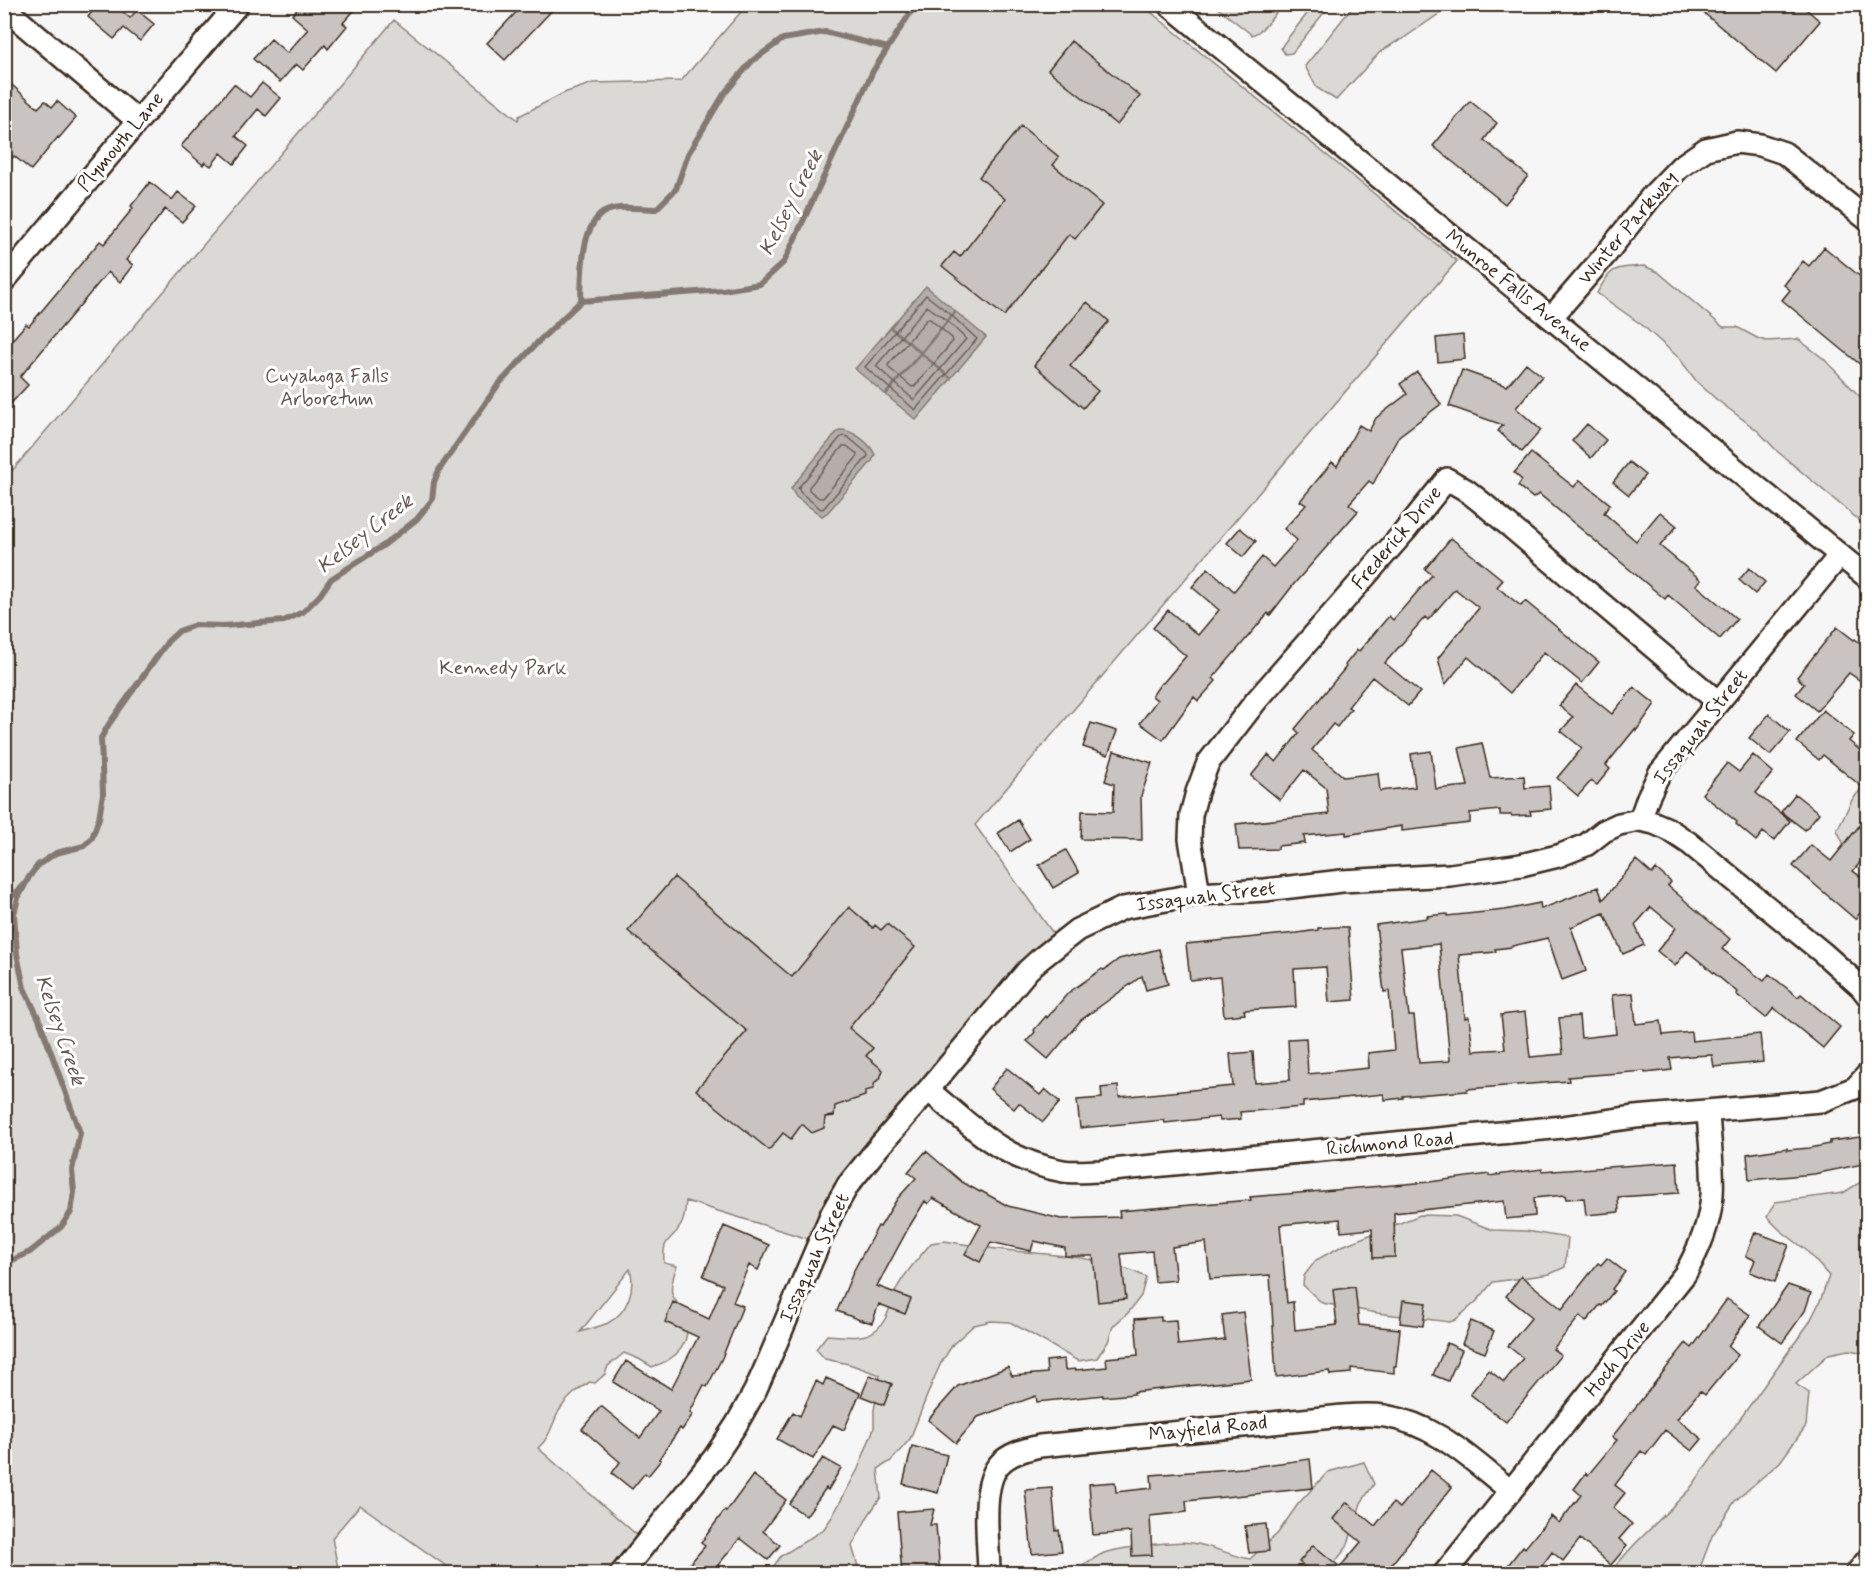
<svg xmlns="http://www.w3.org/2000/svg" width="1872" height="1578" viewBox="0 0 1872 1578" font-family="Mynerve,sans-serif">
<style>
.green{fill:#dbd9d6;stroke:#8b827a;stroke-width:1.5;fill-rule:evenodd}
.water{fill:#b4aeaa;stroke:#847972;stroke-width:1.5}
.lines{fill:none;stroke-linecap:round;stroke-linejoin:round}
.shore{stroke:#6b5f56;stroke-width:1.5}
.stream{stroke:#847972;stroke-width:6}
.building{fill:#c9c3c1;stroke:#3b2a1e;stroke-width:1.5;fill-rule:evenodd}
.minor-casing{stroke:#3b2a1e;stroke-width:26}
.minor{stroke:#fff;stroke-width:21}
.labels{text-anchor:middle;dominant-baseline:central;stroke-width:6;stroke-linejoin:round;paint-order:stroke}
.street-label{font-size:20px;fill:#3b2a1e;stroke:#fff}
.park-label{font-size:20px;fill:#63564c;stroke:#fff}
.water-label{font-size:21px;font-style:italic;fill:#65584f;stroke:#fff}
</style>
<rect width="100%" height="100%" fill="#f7f6f6"/>
<filter id="ink" filterUnits="userSpaceOnUse"><feTurbulence type="fractalNoise" baseFrequency=".0167" numOctaves="2"/><feDisplacementMap in="SourceGraphic" scale="12" xChannelSelector="R" yChannelSelector="G"/><feConvolveMatrix kernelMatrix="1 2 1 2 8 2 1 2 1" color-interpolation-filters="sRGB"/></filter>
<g filter="url(#ink)">
<path class="green" d="M747,5h395l315,256 -482,564 85,118 -132,147 -110,152 -132,-41c-1,7 -1,18 -5,24 -10,18 -19,11 -17,38l13,3c-3,8 -7,19 -5,28 2,7 10,13 12,20 10,29 -7,45 -32,53l-13,-8 -15,-6 -16,13 -3,8 -10,9 -5,-1c-11,6 -24,17 -31,29 -7,13 -9,27 -21,37l108,95 -25,30h-165l-96,-68 -28,33 7,35 -334,1v-1095l389,-459 124,100 1,-4 45,-23 29,-10 88,-2zM630,1269c6,20 -3,44 -22,54 -9,4 -19,6 -28,9z
M1214,5h68c-9,11 -17,25 -30,30z
M1314,5h16l-38,48 -7,1 -4,-6 3,-5z
M1354,5v-1l98,1 -54,37 1,-2 -19,12 -44,48 -19,-12 -12,-22z
M1644,266l14,6 65,55h14l20,11 9,3 32,-2 26,20 43,45v123l-89,-75 -20,-21 -42,-32 -19,-17 -18,-24 -37,-33 -45,-32c15,-27 17,-25 47,-27z
M1867,782v75l-22,-10 -8,-17 15,-30z
M1867,1178v175l-19,-3 -19,4 -33,30 13,9 -3,33 -26,36 -45,39 -23,35 -14,37h-89l25,-28 55,-55 120,-167 12,-24 8,-23 -23,-26 -26,-20 -13,-13 8,-15 68,-9z
M1420,1215l36,1 37,14 33,1 42,7 -3,29 -15,7 -57,8 -16,19 -22,19 -5,2 -73,-9 -55,-10 -19,-18 1,-9 12,-16 26,-14z
M944,1241c20,3 41,7 61,9 46,5 99,6 141,27l-5,19 -13,17 -15,13 -5,16 -11,16 -19,3 -68,-39 -19,-1 -17,4 -21,19 -12,19 -9,20 -22,56 -19,22 -13,8 3,28 -13,19 -16,30 8,27 -92,1 13,-18 42,-26 9,-13 26,-48 16,-41v-18l6,-35 -31,-11 -24,-5 -9,-10 11,-14c25,2 48,7 60,-20 4,-9 6,-18 10,-27 8,-16 23,-31 34,-45z
M1364,1462l10,22 -13,19 -14,44 -21,26 -240,1 -2,-10c7,-3 13,-8 20,-11 15,-5 73,-13 88,-10 20,3 37,12 58,16l28,-26 20,-29 30,-32z"/>
<path class="water" d="M926,286l29,25 -34,41 -30,-25z
M956,312l30,25 -35,41 -29,-25z
M890,328l30,25 -35,41 -30,-25z
M921,354l30,25 -35,41 -30,-25z
M841,430c12,0 30,14 34,25l-3,6 -44,51 -6,4 -26,-19 -5,-9 45,-55z"/>
<g class="lines">
<path class="shore" d="M926,295l24,19 27,25 -62,71 -50,-43z
M927,306l18,13 21,20 -52,61 -38,-34z
M927,319h3l22,19 1,3 -38,45 -3,1 -23,-19 -1,-3z
M843,436l5,1 19,16 1,3 -44,52 -3,1 -20,-16 -3,-5 42,-50z
M843,446h4l10,8v3l-34,41h-4l-10,-8v-3z"/>
<path class="stream" d="M581,301c1,-26 -2,-86 32,-92 13,-3 29,0 43,0l20,-20 12,-35 36,-60 28,-33 31,-22 42,-7 63,16
M4,904l19,-19
M4,1264l26,-12 31,-25 10,-15 3,-20 -2,-22 8,-37 -41,-114 -15,-31 -7,-34 -3,-40 4,-16 11,-21 9,-12 18,-12 28,-7 8,-8 7,-20 4,-24 -2,-56 8,-14 59,-83 11,-10 16,-6 28,1 61,-5 19,-9 17,-17 11,-16 53,-34 33,-26 15,-19 2,-18 5,-12 59,-85 39,-42 44,-42 142,-11 37,-6 24,-22 89,-191 43,-67"/>
</g>
<path class="building" d="M98,4h16l16,14 7,-8 17,14 -14,17 -16,-13 -10,11 -26,-22z
M302,4h58l-17,19 4,3 -19,23 -3,-4 -22,25 -7,-6 -16,18 -27,-23 18,-20 16,14 21,-24 -16,-14z
M524,4h34l-53,56 -18,-17z
M1693,4h107l20,17 -44,52z
M1071,41l69,55 -23,29 -69,-55z
M4,78l34,30 7,-7 7,6 5,-6 19,17 -17,20 -1,-1 -27,33 -17,-14 -10,11z
M262,83l19,15 -15,18 -8,-7 -22,27 12,10 -14,18 -13,-11 -10,13 -6,-4 -2,3 -22,-19 53,-62 16,13z
M1470,101l27,22 -13,17 44,36 -23,28 -72,-58z
M1021,126l38,31 -6,8 49,40 -27,34 -6,-5 -65,82 -62,-50 12,-14 6,5 45,-58 -26,-22z
M150,182l22,18 6,-8 18,14 -14,16 -17,-13 -39,51 7,5 -13,17 -12,-10 -88,105 8,8 -24,26v-62l22,-25 3,2 71,-85 4,3 29,-36 -2,-2z
M1824,247l44,36v88l-86,-71 8,-10 -6,-5 19,-24 6,5z
M1087,302l22,19 -39,45 28,25 -15,17 -49,-43z
M1463,335l2,24 -27,3 -2,-24z
M1526,363l16,13 -26,32 25,22 -19,22 -24,-21 5,-6 -54,-19 13,-36 45,16z
M1417,372l24,32 -42,32 -26,48 -4,-3 -20,23 9,7 -64,73 -24,31 -2,-2 -55,65 3,3 -18,20 -4,-4 -31,43 -23,-17 17,-23 -5,-4 9,-13h2l23,-27 -33,-28 15,-18 30,25 21,-25 -27,-23 16,-19 26,23 28,-34 11,10 24,-27 -13,-11 22,-24 -6,-4 32,-39 5,4 22,-41 10,6 7,-13 31,-24 -7,-10z
M1587,424l19,16 -15,18 -19,-17z
M1531,453l43,34 6,-7 30,24 -6,9 32,28 24,-29 17,14 -17,20 41,34 -5,5 41,34 -17,20 -52,-44 -3,4 -126,-105 -6,4 -15,-12 4,-6 -8,-7z
M1629,462l16,13 -16,20 -16,-13z
M1240,528l16,13 -13,16 -16,-14z
M1451,538l52,42 -6,7 24,19 4,-5 74,61 -17,21 -38,-31 -34,41 -42,-36 -23,28 -7,-27 41,-50 -24,-19 -27,31 -3,-3 -40,46 35,29 -12,14 -36,-29 -24,30 3,2 -14,18 -4,-3 -21,26 32,27 34,-4 2,18 35,-4 -4,-33 20,-3 5,38 32,-3 -9,-38 23,-5 8,35 34,-2 1,12 24,-2 2,23 -21,2 1,4 -19,1 -1,-1h-11v-5l-30,3v10l-68,8v-5l-56,9v-3l-42,4 1,7 -27,3v3l-39,1 -3,-26 93,-10 -3,-26 -22,-18 -24,30 -29,-24 17,-21 8,7 23,-29 -4,-4 51,-62 -1,-2 12,-15 2,1 30,-35 4,4 39,-45 -7,-6z
M1749,568l16,14 -10,12 -16,-14z
M1837,627l17,13 1,-1 13,10v37l-19,-13 -32,38 -21,-17 8,-10 -7,-7z
M1576,685l36,29 22,-27 21,17 -19,27 -1,-2 -29,36 4,4 -13,16 -6,-4 -13,15 -21,-18 25,-30 -21,-17 12,-14 -14,-11z
M1823,710l31,25 -5,6 19,16v35l-45,-37 -4,5 -22,-18z
M1769,714l21,18 -20,23 -21,-17z
M1091,723l26,8 -9,24 -25,-8z
M1114,751l38,12 -11,33 1,44 -61,-1 1,-28 31,1 1,-28 -9,-3z
M1753,755l20,17 -17,21 34,28 -16,20 -11,-9 -7,9 -20,-17 1,-2 -35,-28 25,-31 12,9z
M1795,794l24,19 -14,17 -24,-18z
M1868,815v38l-15,18 15,11v36l-7,-6 -6,7 -62,-53 18,-21 20,16z
M1018,820l12,19 -20,13 -12,-19z
M1066,850l13,23 -26,15 -14,-23z
M1636,860l16,14 4,-5 15,13 -3,4 62,53 -8,10 42,32 5,-7 29,23 3,-3 39,33 -17,21 -49,-40 -8,10 -30,-24 1,-2 -50,-41 -12,15 -18,-15 19,-23 -25,-21 -16,18 9,20 -21,9 -19,-41 -33,14 15,44 -24,9 -14,-42 -36,8v1l-17,2 1,3 -37,3 6,63 4,-1 4,34 32,-2 -4,-34 24,-3 5,45 33,-3 -4,-36 20,-2 2,22 35,-4 -4,-39 21,-2 3,31 25,-3 2,14 28,-3 1,9 68,-7 3,28 -49,5 -2,-12 -22,1 -20,2 2,12 -27,3v-2l-77,6 1,4 -102,8v2l-64,5v2l-18,2 -1,-6 -81,8v5l-63,5 1,7 -21,2 -1,-4 -54,6 -1,-3 -84,8 -3,-28 25,-2 -1,-10 17,-2 1,11 114,-11 -3,-32 23,-2 2,31 35,-3 -2,-41 18,-1 2,36 61,-6 -1,-15 26,-3 -5,-59 -5,1 -8,-67 52,-7 -1,-2 20,-2v2l58,-6 35,-7 1,6 57,-22 5,13zM1439,944l11,117 -31,2 -5,-47h-5l-8,-68z
M674,877l118,100 57,-70 24,21 2,-3 6,5 6,-6 28,23 -66,81 24,20 -7,8 17,14 -3,9 -5,3 -2,7 -8,2v5l-30,10 -1,10 -9,1 -1,11 -12,5 -10,-9 -11,15 -8,-6 -14,17 -73,-60 51,-59 -119,-100z
M1338,927h10l6,73 -25,2 -3,-35 -32,2 2,38 -52,3 1,4 -21,2 -4,-39 -30,3 -4,-36 111,-11 21,-3v-2z
M1159,949l9,35 -22,6 -4,-14 -61,44 -33,39 -21,-18 8,-9 -1,-2 12,-14 1,2 21,-25 34,-24 2,1 15,-11z
M1007,1068l33,27 5,-6 15,13 -17,20 -24,-19 -5,6 -24,-20z
M1868,1136v27l-54,11 -65,6 -2,-26 40,-6v2l23,-2 20,-4v-3z
M926,1151l36,31 18,10 1,-1 27,15 53,13 59,-2 -1,-6 132,-11 -1,-3 179,-15 60,-8v2l53,-7v2l11,-1v1l124,-9 2,31 -61,4 1,15 -33,3 -2,-17 -18,1 -1,-4 -31,3 1,18 -29,3 -2,-18 -110,12 1,44 -22,1 -1,-29 -31,3 -1,-13 -60,6 7,78 6,-1 2,28 42,-5 -4,-35 22,-3 4,38 41,4 -4,37h-2v7l-43,-5v5l-21,2 -1,-4 -53,6 -6,-102 -60,4 -4,-37 -34,5 4,33 -21,2 -3,-31 -31,3 5,45 -28,3 -5,-46h-28v-8l-31,-7 -3,10 -40,-9 -11,20 -15,-8 16,-29 -48,-27 -5,6 -3,-3 -16,26 -32,59 34,13 -6,15 -26,-10 -7,19 -10,-3v1l-25,-10 17,-41 24,-44 2,1 17,-28 19,-21 -8,-6z
M724,1226l45,19 -11,25 -9,-5 -16,37 10,4 -21,52 -15,29 -3,-2 -14,27 3,2 -11,16 -2,-2 -21,31 2,1 -13,16 -3,-3 -13,16 -20,-16 8,-11 -38,-33 19,-23 39,32 19,-27 -46,-29 13,-21 45,28 27,-52 -33,-15 8,-20 36,17 14,-34 -20,-9z
M1755,1232l34,13 -14,37 -25,-10 5,-12 -9,-4z
M1607,1258l18,14 -13,17 2,2 -12,15 -2,-1 -14,17 -6,-6 -27,33 8,6 -55,67 -36,-28 19,-24 15,12 19,-24 -15,-12 24,-29 -26,-21 15,-20 41,33 36,-46 3,2z
M1788,1285l23,8 -6,18 -23,32 -23,-17z
M1727,1299l23,16 -22,31 10,9 -33,40 -5,-4 -23,28 25,20 -10,12 -27,-21 -19,25 -5,-4 -26,34 10,8 -12,15 19,16 -13,15 8,7 -16,19 -31,-26 -17,22 -11,-9 -16,22h-35l22,-28 2,2 26,-32 8,7 22,-28 -7,-6 12,-16 2,2 29,-35 -5,-3 74,-94 6,5z
M1403,1300l23,3 -3,23 -23,-3z
M1243,1312l8,67 -117,13v2l-31,3v-2l-66,7 -1,-6 -58,21 -22,26 -28,-23 30,-34 50,-19 4,9 35,-3 -1,-12 18,-2 1,11 11,-1v1l31,-3 -1,-9 32,-3 -3,-36 26,-2v4l15,-1 2,25 47,-5 -3,-25z
M1471,1321l23,10 -9,22 -23,-9z
M1447,1343l15,7 -14,31 -15,-6z
M870,1375l22,9 -8,21 -23,-9z
M826,1378l34,15 -16,37 -11,-5 -20,34 -36,-20 16,-27 7,4 16,-35 7,4z
M912,1446l35,9 -9,38 -35,-9z
M823,1458l18,10 -13,22 -2,-2 -20,28 -17,-12z
M1310,1459l3,29 -127,13 1,11 -37,4 2,39 -20,1 -1,-24 -38,3 -4,-51 26,-2 1,10 36,-4 -1,-13 92,-7z
M1431,1470l21,17 -68,87h-72l-13,-12 14,-17 27,22 21,-25 -28,-23 14,-17 28,24 18,-23 7,5z
M753,1475l33,25 -23,31 17,14 -12,15 -28,-22 -29,36h-30l24,-28 -4,-3 12,-17 12,-16 1,2z
M1052,1488l4,43 3,-1 3,21 -30,3 -7,-64z
M934,1509l-4,16h6l4,49h-38l-5,-62z
M1266,1524l3,27 -20,2 -4,-27z"/>
<g class="lines">
<g class="minor-casing">
<path id="minor" d="M1168,4l700,574
M4,8l134,113
M4,281l134,-160 100,-117
M1551,318l55,-64 45,-57 29,-30 26,-18 31,-7 23,3 24,8 84,67
M1640,820l8,-23 11,-23 181,-219
M1199,894l-9,-55 1,-24 6,-23 11,-29 48,-62 149,-170 42,-52 19,11 20,16 232,196
M928,1090c46,38 74,70 135,81 12,2 26,0 38,0l462,-44 72,-10 186,-16 34,-13 13,-14
M621,1574l93,-116 22,-33 19,-34 13,-29 64,-149 16,-28 29,-36 51,-59 100,-120 11,-10 38,-30 46,-22 76,-14 66,-4 77,-9 108,-6 71,-10 37,-9 28,-11 18,-14 15,-7 21,-4 14,3 14,6 21,14 134,110 38,34 7,9
M989,1574c0,-29 -9,-85 9,-108 9,-12 28,-17 42,-20l303,-30c13,-1 28,-2 42,0 53,9 85,43 126,75
M1444,1574l241,-300c14,-25 25,-50 27,-79 2,-28 -3,-57 -4,-84
M1856,1574l12,-15"/>
</g>
<use href="#minor" class="minor"/>
</g>
</g>
<g class="labels">
<g class="street-label">
<text transform="translate(121 142) rotate(-50)">Plymouth Lane</text>
<text transform="translate(1628 228) rotate(-50)">Winter Parkway</text>
<text transform="translate(1518 291) rotate(39)">Munroe Falls Avenue</text>
<text transform="translate(1397 538) rotate(-50)">Frederick Drive</text>
<text transform="translate(1701 727) rotate(-52)">Issaquah Street</text>
<text transform="translate(1206 897) rotate(-7)">Issaquah Street</text>
<text transform="translate(1390 1144) rotate(-5)">Richmond Road</text>
<text transform="translate(815 1258) rotate(-65)">Issaquah Street</text>
<text transform="translate(1618 1359) rotate(-51)">Hoch Drive</text>
<text transform="translate(1208 1429) rotate(-6)">Mayfield Road</text>
</g>
<g class="park-label">
<text x="327" y="376">Cuyahoga Falls<tspan x="327" dy="23">Arboretum</tspan></text>
<text x="503" y="668">Kennedy Park</text>
</g>
<g class="water-label">
<text transform="translate(791 203) rotate(-63)">Kelsey Creek</text>
<text transform="translate(365 534) rotate(-38)">Kelsey Creek</text>
<text transform="translate(60 1030) rotate(71)">Kelsey Creek</text>
</g>
</g>
<rect width="1872" height="1578" fill="none" stroke="#fff" stroke-width="24"/>
<rect x="12" y="12" width="1848" height="1554" fill="none" stroke="#3b2a1e" stroke-width="2" filter="url(#ink)"/>
</svg>
